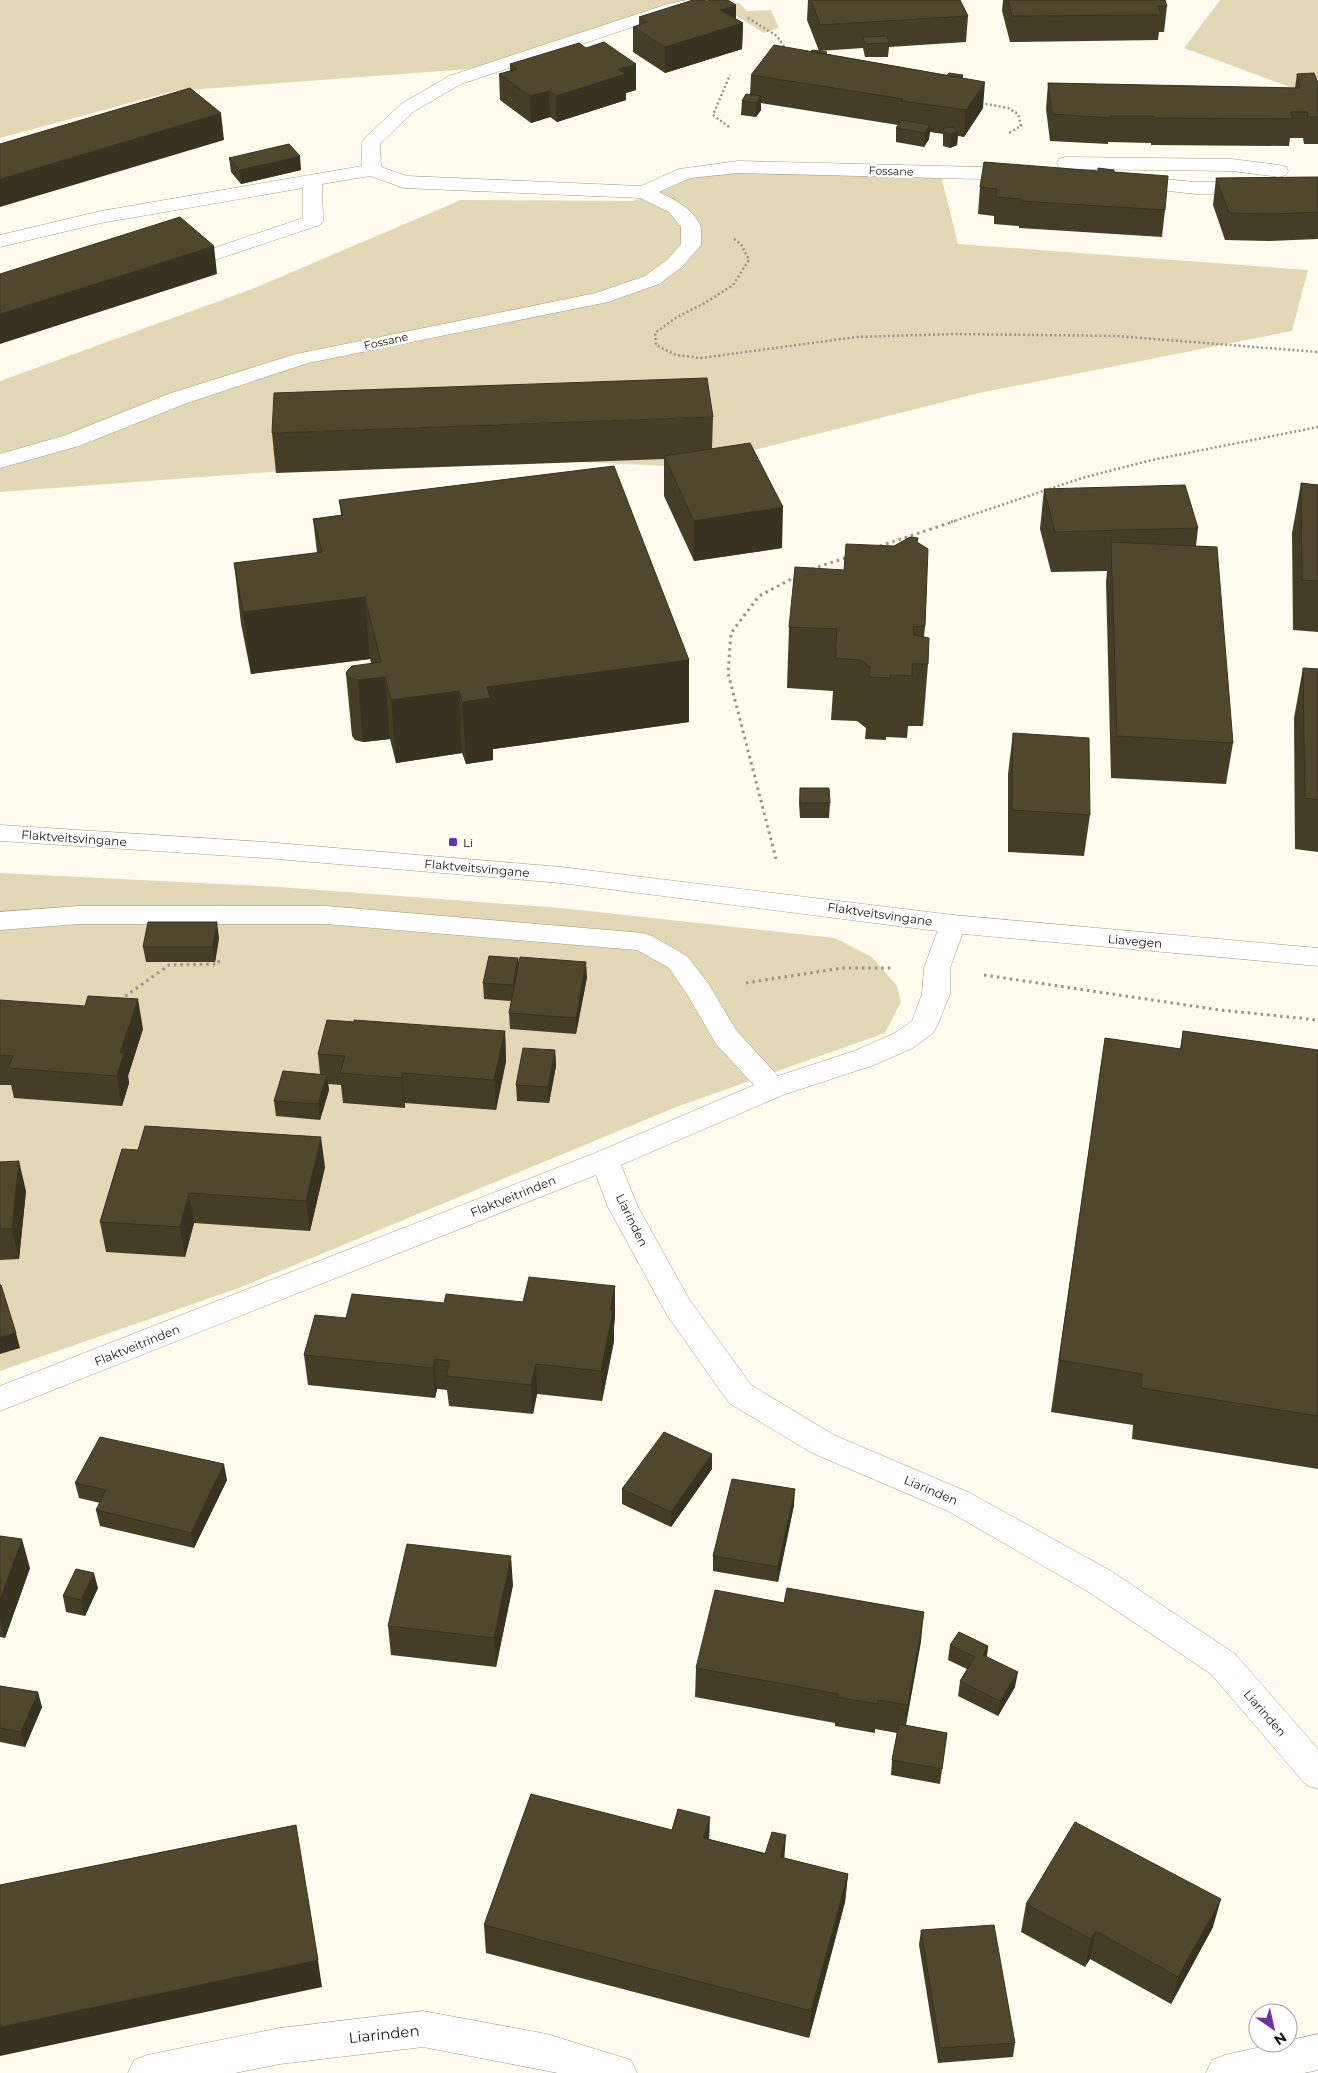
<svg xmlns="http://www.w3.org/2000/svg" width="1318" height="2073" viewBox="0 0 1318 2073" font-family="Montserrat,sans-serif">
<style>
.green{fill:#e3d8b5}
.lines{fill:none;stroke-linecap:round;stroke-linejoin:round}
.street-casing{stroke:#a3997c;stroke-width:1}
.secondary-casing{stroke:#a3997c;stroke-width:1}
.path-far1{stroke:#989488;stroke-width:2.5;stroke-dasharray:2 2.5;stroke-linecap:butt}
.path{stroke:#989488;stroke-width:3;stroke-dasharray:2.5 4;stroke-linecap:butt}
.street{fill:#fff;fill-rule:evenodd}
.secondary{fill:#fff;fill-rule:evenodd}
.wall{fill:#453e27}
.shaded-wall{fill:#383220}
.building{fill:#50482d;stroke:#383220}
.poi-dot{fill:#6d32a8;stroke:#fff;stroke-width:2}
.labels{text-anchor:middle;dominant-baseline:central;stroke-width:5;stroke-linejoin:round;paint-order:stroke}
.far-street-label{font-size:11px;fill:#19160b;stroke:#fff}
.street-label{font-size:12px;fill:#19160b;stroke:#fff}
.poi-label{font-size:12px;fill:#19160b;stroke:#fff;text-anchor:start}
.near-street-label{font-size:15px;fill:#19160b;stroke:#fff}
</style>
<rect width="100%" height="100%" fill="#fffbee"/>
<path class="green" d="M0,0h719l-40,9 -170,57 -335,25 -174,47z
M1220,0h98v85l-23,4 -111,-41z
M739,3l8,8 24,-1 8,18 -15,5 -44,-27z
M712,165l228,6 18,73 350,26 -16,61 -313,62 -292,74 -213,-10 -474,35v-111l252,-92 209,-89 172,1z
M0,873l279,14 282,21 274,30 37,19 25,29 4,16 -16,31 -206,73 -440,182 -239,83z"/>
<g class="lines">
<g class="street-casing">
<path id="street" d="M687,0h34l-3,4 -40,8 -217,72 -48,28 -33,32 1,23 26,9 234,10 38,-17 59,-8 282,7 7,2 3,4 -3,4 -7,2 -282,-7 -48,5 -31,14c16,8 33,16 41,33 2,5 1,14 1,20l-19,22 -23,17 -51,18 -300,61 -121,40 -108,43 -79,22v-14l63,-18 108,-43 125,-39 300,-61 49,-17 23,-17 13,-15v-17l-12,-15 -29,-14 -236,-10 -34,-12 -48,8 1,37 -3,4 -114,38 -7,-2 -3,-4 3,-4 104,-35v-30l-202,35 -101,24v-12l101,-24 261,-45v-23l2,-4 37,-35 48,-28 219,-72z
M1066,157l166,2 47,6 7,2 2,4 -2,4 -7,2 -47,-6 -166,-2 -7,-2 -2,-4 2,-4z
M1130,176l66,6 122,-1v12l-122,1 -73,-8 -3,-4 3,-4z
M79,906h247l317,27 9,3 35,20 21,27 28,47 42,46 76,-25 39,-17 19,-13 10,-27 2,-26 16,-44 4,-6 9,-3 9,3 4,6 -16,44v26l-13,32 -4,7 -20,15 -39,17 -91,30 -162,70 17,42 51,92 62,86 83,50 136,58 141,78 124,83 83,95v40l-12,-4 -95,-111 -124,-83 -139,-80 -136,-58 -83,-50 -62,-88 -59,-108 -12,-32 -596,236v-25l595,-233 159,-68 -38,-41 -28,-48 -19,-28 -32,-18 -311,-26h-247l-79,6v-18z
M423,2011l124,23 84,26 6,13h-79l-135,-26 -143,17 -45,9h-107l6,-13 13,-5 133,-27z
M1318,2034v36l-14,3h-98l6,-13 13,-5 54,-12h9v-2z"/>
</g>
<g class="secondary-casing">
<path id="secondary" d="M0,825l265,17 296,25 392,48 365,33v18l-365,-33 -392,-50 -296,-25 -265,-17z"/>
</g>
<path class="path-far1" d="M748,18l29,18 10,15
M981,103l27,5 10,6 3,12 -12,7
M729,127l-16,-12 17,-40
M734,239l7,5 8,16 -16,25 -28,18 -28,14 -22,16 1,12 20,10 25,3 155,-21 99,-3 162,2 201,16
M951,522l131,-44 70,-18 166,-33"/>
<path class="path" d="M880,546l75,-25
M812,569l36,-12
M776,859l-48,-186 3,-40 28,-37 38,-20
M984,975l236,35 98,10
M746,983l96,-15h49
M120,1000l49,-35 49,-1 2,-7"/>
<use href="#street" class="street"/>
<use href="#secondary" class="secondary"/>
</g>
<path class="wall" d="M808,0h152l8,16 -2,26 -77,5 -1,10h-23l-2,-9 -44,3 -12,-31z
M1003,0h162l2,6 -3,26h-5l-1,8 -148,2 -8,-31z
M639,17l97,2 7,4 -1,26 -77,24 -32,-21v-25l6,-2z
M811,52h16v2l136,24 20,30 -19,29 -6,-1 -1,9 -7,3 -7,-2v-12l-13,-2 -1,7 -5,8 -28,-5v-14l2,-3 -137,-22v7l-5,7 -15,-2 1,-14 8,-7 1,-19z
M510,64l126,26 -10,3v7l-69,22 -7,-5 -19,6 -31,-23 -1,-26 11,-3z
M1297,74l21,9v61h-14l-1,-6h-13l-1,8 -138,-1v-2l-43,-1v2l-58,-3 -4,-32 2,-26 247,5z
M229,158l72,12 -60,14 -10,-12z
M1114,172l51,38 -3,27 -143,-9v-2l-25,-2v-8l-16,-2 2,-27z
M1318,177v62l-49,2 -44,-1 -12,-35 3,-27z
M713,417l-1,32 70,99 -88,13 -30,-65v-37l-388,14 -4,-40z
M1301,483l17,2v147l-25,-2 -1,-97z
M1044,489l154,39 -2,18 37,197 -7,41 -115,-6 -5,-196 1,-11 -56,1 -11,-43z
M339,500l350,160v62l-196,27v11l-27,4 -4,-11 -66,10 -6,-24 -27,3 -8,-2 -3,-4 -6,-62 25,-11 -1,-4 -119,15 -10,-50 -7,-61 83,-10 -4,-34 28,-4z
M918,542l7,84 -1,11 4,27 -5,62h-15l-1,12 -21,-1v3l-21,-1 1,-11 -9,-7 -26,-1 2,-29 -46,-3 2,-61 55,-57 50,-24z
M1303,668l15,1v183l-23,-3 -1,-131z
M1013,733l77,82 -6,41 -76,-4v-78z
M800,788l30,15 -1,15h-29l-1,-15z
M219,938l-4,24h-69l-3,-15z
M518,958l1,7 68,12 -11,57 -66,-5 -1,-16 2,-12 -27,-2 -1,-16z
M0,1000l143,29 -15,47 1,7 -7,23 -108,-8 -3,-13h-11z
M505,1031l1,30 -10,49 -91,-7v5l-62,-5 -2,-18 -13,-1 1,6 -9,30 -44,-4 -2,-15 46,-27 -2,-20z
M1183,1031l135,19v419l-186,-30 1,-14 -82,-13 54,-374 75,11z
M555,1050l1,16 -7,37 -32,-2 -1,-16z
M122,1149l203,18 -15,64 -116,-8 -9,34 -79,-5 -6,-30z
M0,1162l26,29 -7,68 -19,1z
M615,1286v30l-1,10v15l-12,60 -65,-7 -4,20 -84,-8 -2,-16 -10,-1 -2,9 -127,-13 -4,-30 42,-37 98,-15 79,-1z
M712,1454v15l-41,58 -49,-23v-15z
M227,1480l-33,68 -94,-22 -4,-16 4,-7 -21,-5 -4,-15z
M794,1505l-16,77 -65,-11v-15z
M0,1536l30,32 -25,70 -5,-1z
M513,1585l-17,82 -105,-12 -3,-29z
M98,1588l-13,28 -19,-4 -3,-16z
M921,1641l-15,84 41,8 -7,51 -49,-9 1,-15 5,-27 -22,-4v4l-40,-7v-3l-140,-26 1,-29z
M950,1645l38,1 -1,11 28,30 -17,29 -40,-20 2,-15 7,-12 -19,-9z
M0,1686l42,21 -17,40 -25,-5z
M709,1839l139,35 -3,28 -36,136 -323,-85 -2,-28z
M1026,1904l187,23 -42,77 -81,-45 -5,8 -64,-35z
M921,1930l94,113 -2,14 -75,6 -19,-118z"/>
<path class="shaded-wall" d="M736,5v20l7,-2 -1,26 -77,24v-26l55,-37z
M636,64v26l-10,3v7l-69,22 -1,-26 62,-27z
M985,82l-2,26 -19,29 2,-27z
M549,91l1,26 -19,6 -1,-27z
M761,96v14l-5,7v-14z
M221,113l3,27 -224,67v-28z
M930,125l-1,14 -5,8 1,-14z
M958,131l-1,14 -7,3 1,-14z
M300,156l1,14 -60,14 -1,-14z
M214,246l3,28 -217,70v-30z
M783,507l-1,41 -88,13v-40z
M365,597l5,62 -119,15 -8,-62z
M689,660v62l-196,27v11l-27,4 -4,-62 25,-15z
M385,677l5,62 -27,3 -5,-62z
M459,691l3,62 -66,10 -5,-63z
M217,922l2,16 -4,24 -2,-15z
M518,958l1,16 -6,27v-16z
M586,962l1,15 -11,57v-16z
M138,999l5,30 -15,47 1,7 -7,23 -5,-30 3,-23z
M505,1031l1,30 -10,49 -2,-30z
M555,1050l1,16 -7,37 -1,-16z
M402,1073l3,30v5l-3,-30z
M327,1075l2,15 -9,30 -2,-16z
M321,1137l4,30 -15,64 -4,-30z
M19,1161l7,30 -7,68 -7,-30z
M189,1193l5,30 -9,34 -5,-30z
M615,1286v30l-1,10v15l-12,60 -1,-30 9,-61z
M16,1333l4,15 -20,6v-17z
M435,1359l2,30 -2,9 -2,-30z
M536,1364l1,30 -4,20 -2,-29z
M712,1454v15l-41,58v-15z
M224,1464l3,16 -33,68 -3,-15z
M795,1489l-1,16 -16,77v-15z
M22,1539l8,29 -25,70 -5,-19v-18z
M511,1556l2,29 -17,82 -2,-29z
M94,1573l4,15 -13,28 -4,-16z
M924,1612l-3,29 -17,93 4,-29z
M988,1646l-2,15 -3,-6z
M1018,1672l-3,15 -17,29 2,-15z
M38,1692l4,15 -17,40 -4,-15z
M710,1817l-1,28 -6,-7z
M786,1835l-2,28 -4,-6z
M848,1874l-3,28 -36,136 2,-27z
M1221,1899l-8,28 -42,77 7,-27z
M1096,1931l-6,28 -5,8 6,-28z
M318,1960l4,27 -322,69v-29z"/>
<path class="building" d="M693,0h12l2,1 3,-1h18l8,5 -16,5 23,13 -78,24 -32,-20 14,-5 -8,-5z
M811,0h149l8,16 -148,9z
M1008,0h157l2,6h-9l3,9 -149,1z
M887,36l2,7 -24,1 -2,-7z
M604,42l32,22 -18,5 8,5 -70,22 -7,-5 -19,5 -31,-22 18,-5 -7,-5 69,-21 7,5z
M774,45l211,37 -19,28 -64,-9 1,-2 -152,-24z
M812,50l15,2 -2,2 -14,-2z
M949,73l14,2 -1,3 -15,-3z
M1314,73l4,10v34h-10l-1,-5h-16l2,7 -138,-1 -1,-2h-44l1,2 -59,-4 -4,-31 252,5 -3,-14z
M190,88l31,25 -221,66v-35z
M746,94l15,2 -5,7 -14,-2z
M902,120l28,5 -5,8 -29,-5z
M952,127l6,4 -7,3 -7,-2 -1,-3z
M289,144l11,12 -60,14 -11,-12z
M984,162l114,9v-3l16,2v2l54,4 -3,34 -144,-9v-2l-25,-2 1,-8 -17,-2z
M1318,177v35l-44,2 -45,-1 -13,-35z
M180,217l34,29 -214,68v-40z
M707,378l6,39 -441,16 2,-40z
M750,443l33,64 -89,14 -30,-65z
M614,466l75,194 -202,27 3,11 -28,4 -3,-11 -68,9 -6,-23 -27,3 -9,-2 -3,-4 1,-3 5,-5 29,-4 -16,-65 -122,15 -9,-49 88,-11 -9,-33 30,-4 -4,-15z
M1301,483l17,2v96l-16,-1z
M1185,485l13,43 -143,4 -11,-43z
M910,537l8,1 -1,4 11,7 -3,77 -12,1 1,8 15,3 -1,26h-16v12l-22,-1v3l-21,-1 1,-10 -9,-7 -26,-2 2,-29 -48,-2 6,-60 49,3 2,-26 48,2z
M1111,542l106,5 16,196 -116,-7z
M1303,668l15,1v131l-13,-2z
M1013,733l76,5 1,77 -78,-5z
M800,788h29l1,15h-30z
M148,922h69l-4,25h-70z
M489,956l29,2 -5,27 -30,-2z
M520,957l66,5 -10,56 -67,-5z
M88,996l50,3 -18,54h4l-7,23 -109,-8 5,-12 -13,-1v-55l85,6z
M327,1020l27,2v-2l151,11 -11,49 -92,-7v5l-62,-5 5,-17 -27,-2z
M1183,1031l135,19v366l-177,-28 1,-14 -83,-14 46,-322 76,11z
M523,1048l32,2 -7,37 -32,-2z
M283,1071l44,4 -9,29 -44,-3z
M145,1126l176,11 -15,64 -117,-8 -9,34 -80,-5 22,-73 16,1z
M19,1161l-7,68h-12v-67z
M529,1277l86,9 -5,24 3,1 -12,60 -65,-7 -5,21 -85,-9 4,-15 -15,-2 -2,9 -129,-13 11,-40 31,3 6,-24 92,9 2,-9 77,8z
M0,1285h1l15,48 -16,4z
M664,1432l48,22 -41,58 -49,-23z
M100,1437l124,27 -33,69 -95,-23 10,-20 -31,-7z
M732,1479l63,10 -17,78 -65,-11z
M0,1536l22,3 -22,62z
M407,1544l104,12 -17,82 -106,-12z
M76,1569l18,4 -13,27 -18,-4z
M787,1588l137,24 -16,93 -30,-5 -1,4 -40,-7 1,-3 -142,-26 19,-78 69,13z
M959,1632l29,14 -5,9 35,17 -18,29 -40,-20 15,-24 -25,-12z
M0,1686l38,6 -17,40 -21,-4z
M899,1724l48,9 -5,36 -50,-9z
M531,1794l141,36 6,-21 32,8 -7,21 62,16 7,-22 14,3 -6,22 68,17 -37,137 -327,-86z
M1075,1822l146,77 -43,78 -82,-46 -5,8 -65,-35z
M296,1825l22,135 -318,67v-142z
M994,1925l21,118 -75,5 -19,-118z"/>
<rect class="poi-dot" x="448" y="837" width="10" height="10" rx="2.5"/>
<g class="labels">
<g class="far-street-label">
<text transform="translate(891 171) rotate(2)">Fossane</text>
<text transform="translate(386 341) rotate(-12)">Fossane</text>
</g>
<g class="street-label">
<text transform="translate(74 838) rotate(4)">Flaktveitsvingane</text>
<text transform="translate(477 868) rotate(5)">Flaktveitsvingane</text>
<text transform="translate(880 914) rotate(8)">Flaktveitsvingane</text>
<text transform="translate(1135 941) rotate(5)">Liavegen</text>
<text transform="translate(513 1196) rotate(-22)">Flaktveitrinden</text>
<text transform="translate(632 1220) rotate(64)">Liarinden</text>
<text transform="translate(137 1345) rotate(-22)">Flaktveitrinden</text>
<text transform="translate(931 1490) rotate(23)">Liarinden</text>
<text transform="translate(1265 1713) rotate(49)">Liarinden</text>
</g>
<g class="poi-label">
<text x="463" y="842">Li</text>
</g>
<g class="near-street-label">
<text transform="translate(384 2034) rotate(-6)">Liarinden</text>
</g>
</g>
<g transform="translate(1273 2028) rotate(146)"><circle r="24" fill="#ffffff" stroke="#a3a29d"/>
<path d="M0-4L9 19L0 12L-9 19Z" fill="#6d32a8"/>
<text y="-8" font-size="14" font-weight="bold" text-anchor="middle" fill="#19160b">N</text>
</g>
</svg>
